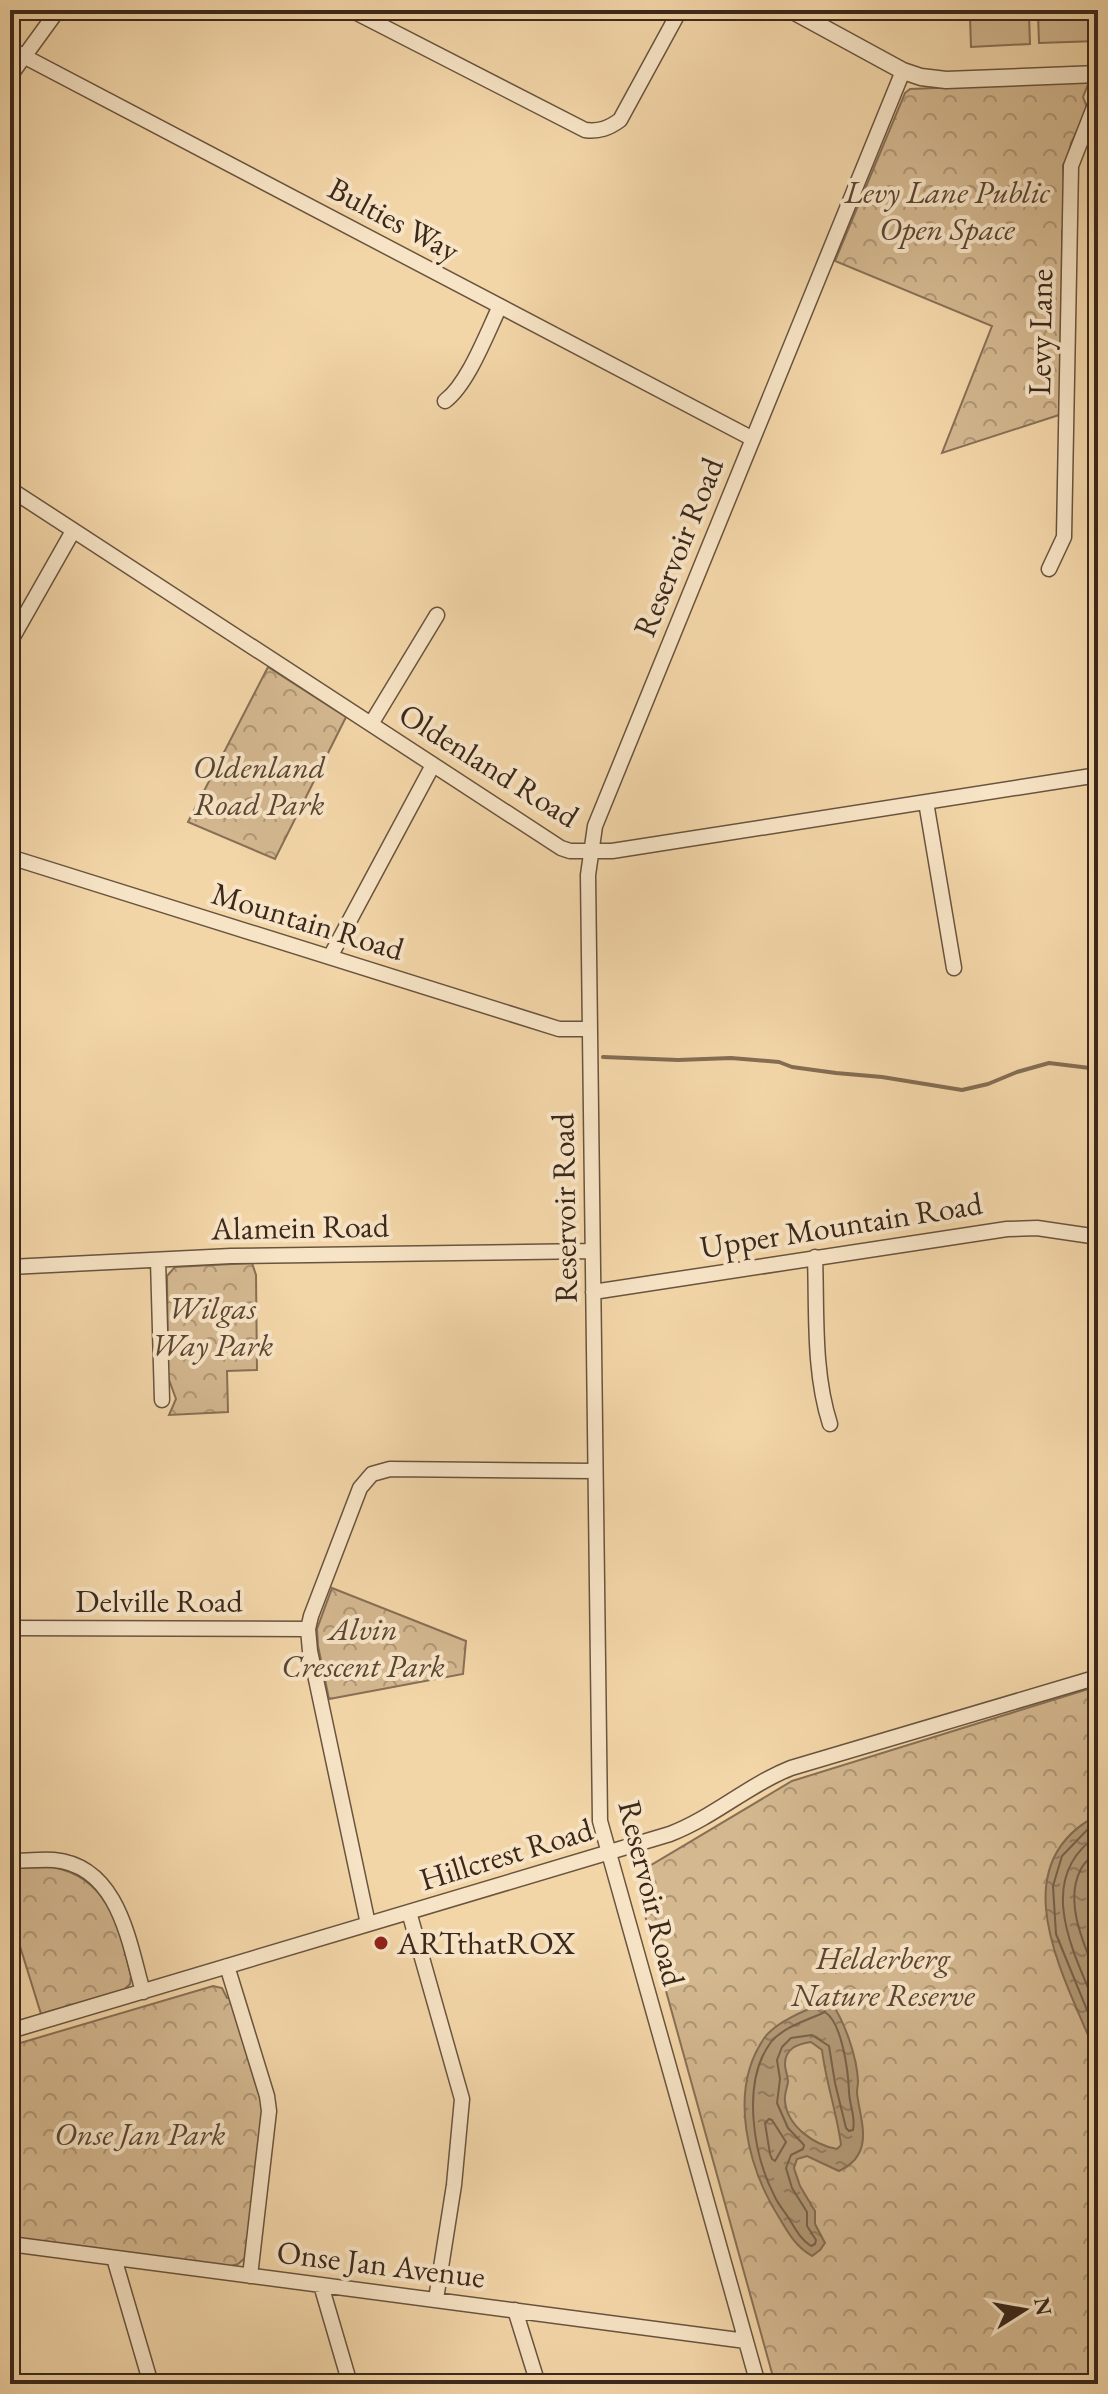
<svg xmlns="http://www.w3.org/2000/svg" width="1108" height="2394" viewBox="0 0 1108 2394" font-family="'EB Garamond',serif">
<style>
.forest{fill:url(#forest-crowns);stroke:#887056;stroke-width:2}
.pitch{fill:#d4b890;stroke:#887056;stroke-width:2}
.water{fill:url(#water-ripples);stroke:#846d53;stroke-width:2;fill-rule:evenodd}
.lines{fill:none;stroke-linecap:round;stroke-linejoin:round}
.shore{stroke:#78624a;stroke-width:2}
.stream{stroke:#846d53;stroke-width:4}
.minor-casing{stroke:#69543e;stroke-width:17}
.tertiary-casing{stroke:#69543e;stroke-width:19}
.minor{stroke:#f7e4c6;stroke-width:14}
.tertiary{stroke:#f7e4c6;stroke-width:16}
.poi-dot{fill:#8f2418;stroke:#f7e4c6;stroke-width:3}
.labels{text-anchor:middle;dominant-baseline:central;stroke-width:8;stroke-linejoin:round;paint-order:stroke}
.park-label{font-size:32px;font-style:italic;fill:#5a4532;stroke:#f7e4c6}
.street-label{font-size:32px;fill:#3b281b;stroke:#f7e4c6}
.poi-label{font-size:32px;fill:#3b281b;stroke:#f7e4c6;text-anchor:start}
</style>
<defs>
<pattern id="forest-crowns" width="20" height="18" patternUnits="userSpaceOnUse" patternTransform="scale(2)"><rect width="20" height="18" fill="#d4b890"/><path d="M2 6a3 3 0 1 1 6 0M12 15a3 3 0 1 1 6 0" fill="none" stroke="#ad9675"/></pattern>
<pattern id="water-ripples" width="26" height="14" patternUnits="userSpaceOnUse" patternTransform="scale(2)"><rect width="26" height="14" fill="#b49b78"/><path d="M2 4q2-2 4 0t4 0M15 11q2-2 4 0t4 0" fill="none" stroke="#947e62"/></pattern>
</defs>
<rect width="100%" height="100%" fill="#f3d6a8"/>
<filter id="stains"><feTurbulence type="fractalNoise" baseFrequency=".0025" numOctaves="4"/><feColorMatrix values="0 0 0 0 .2 0 0 0 0 .09 0 0 0 0 .02 0 0 0 .5 -.17"/></filter>
<radialGradient id="worn" r=".72"><stop offset=".6" stop-color="#630" stop-opacity="0"/><stop offset="1" stop-color="#630" stop-opacity=".3"/></radialGradient>
<path class="forest" d="M1089,82l-6,15 5,13 -17,33 -3,14 -5,8 3,58 -4,8 1,167 -4,6v11l-117,38 50,-127 -157,-65 70,-168 5,-4z
M268,667l78,50 -71,142 -87,-37z
M252,1263l4,12 1,95 -30,1 1,41 -59,3 7,-16 -8,-22 -1,-101 8,-9z
M332,1588l134,53 -3,33 -134,25 -11,-53 -1,-17z
M1098,1686v698h-323l-137,-494 8,-14 2,-9 144,-86z
M52,1867c56,10 68,60 79,109l-1,8 -6,6 -83,24 -31,-100v-46z
M213,1986l9,2 5,10h4l33,113 -19,147 -7,6 -7,2 -221,-29v-191z"/>
<path class="pitch" d="M1097,12l1,29 -59,2 -1,-29z
M1029,15l1,29 -59,3 -1,-30z"/>
<path class="water" d="M1098,1815v244c-29,-75 -102,-192 0,-244z
M824,2003l8,1c13,18 25,54 26,77 0,4 -1,8 -1,12 2,20 12,44 1,62 -4,8 -12,12 -19,16l-32,-15 -10,3 -3,9 6,18 15,25v13l10,19 -5,7 -8,6c-16,-9 -23,-22 -32,-37 -32,-50 -53,-129 -15,-182 12,-16 41,-27 59,-34zM811,2042l11,8c4,33 15,63 19,95l-4,4c-23,-4 -50,-23 -52,-48 -1,-6 2,-13 3,-19 0,-6 -3,-12 -3,-18 0,-16 13,-20 26,-22z"/>
<g class="lines">
<path class="shore" d="M1098,1824l-10,5 -26,27 -9,30 3,48 42,103
M1098,1835c-66,44 -23,120 0,176
M1098,1850c-5,6 -14,12 -17,19 -18,33 4,78 17,110
M825,2012c17,11 23,58 24,79 0,13 7,25 4,39l-4,1 -3,-3 -11,-45 -6,-37 -17,-11 -21,3 -9,9 -5,13 3,19 -3,24 11,25 16,17 -1,4 -12,6 -5,13 6,20 15,24v14l9,14 -1,4 -4,2c-11,-7 -16,-18 -23,-29 -4,-6 -10,-13 -13,-20 -22,-42 -34,-115 -4,-155 12,-15 37,-22 54,-30z
M769,2119l3,1 14,22 -11,19 -3,-2 -2,-5 -5,-31z"/>
<path class="stream" d="M603,1057l75,3 53,-2 48,4 13,5 44,6 46,4 80,13 26,-6 29,-12 32,-9 49,6"/>
<g class="minor-casing">
<path id="minor" d="M351,10l234,120c14,2 24,-2 35,-10l60,-110
M10,49l743,390
M10,76l48,-66
M445,401c23,-17 42,-68 55,-95
M10,489l551,359 9,3h42l486,-76
M1049,569l15,-32 7,-371 27,-69
M10,642l63,-111
M371,724l66,-109
M926,802l28,166
M10,857l549,172h30
M330,957l103,-192
M815,1257c2,55 -2,114 15,167
M158,1260l4,140
M10,1267l221,-11 361,-5
M593,1292l414,-63 30,-1 61,9
M10,1628l298,1
M10,1861c14,0 30,-2 44,-1 65,6 75,83 89,132
M409,1912l53,187 -8,86 -18,114
M368,1924l-58,-273 -2,-22 3,-13 49,-128 12,-14 18,-5 204,2
M227,1966l40,130 2,15 -19,165
M10,2031l660,-197c44,-17 78,-49 121,-66l307,-91
M10,2244l736,97
M114,2258l37,126
M321,2285l29,99
M515,2310l23,74
M758,2384l-158,-563 -12,-946 7,-49 308,-755"/>
</g>
<g class="tertiary-casing">
<path id="tertiary" d="M791,10l112,61 18,6 25,3 152,-6"/>
</g>
<use href="#minor" class="minor"/>
<use href="#tertiary" class="tertiary"/>
</g>
<circle class="poi-dot" cx="381" cy="1943" r="8"/>
<g class="labels">
<g class="park-label">
<text x="947" y="192">Levy Lane Public<tspan x="947" dy="37">Open Space</tspan></text>
<text x="259" y="767">Oldenland<tspan x="259" dy="37">Road Park</tspan></text>
<text x="212" y="1308">Wilgas<tspan x="212" dy="37">Way Park</tspan></text>
<text x="363" y="1629">Alvin<tspan x="363" dy="37">Crescent Park</tspan></text>
<text x="883" y="1958">Helderberg<tspan x="883" dy="37">Nature Reserve</tspan></text>
<text x="140" y="2134">Onse Jan Park</text>
</g>
<g class="street-label">
<text transform="translate(394 219) rotate(28)">Bulties Way</text>
<text transform="translate(1040 332) rotate(-89)">Levy Lane</text>
<text transform="translate(678 547) rotate(-68)">Reservoir Road</text>
<text transform="translate(489 765) rotate(32)">Oldenland Road</text>
<text transform="translate(308 921) rotate(17)">Mountain Road</text>
<text transform="translate(564 1208) rotate(-91)">Reservoir Road</text>
<text transform="translate(841 1225) rotate(-9)">Upper Mountain Road</text>
<text transform="translate(300 1227) rotate(-1)">Alamein Road</text>
<text x="159" y="1601">Delville Road</text>
<text transform="translate(506 1854) rotate(-17)">Hillcrest Road</text>
<text transform="translate(652 1893) rotate(76)">Reservoir Road</text>
<text transform="translate(381 2264) rotate(7)">Onse Jan Avenue</text>
</g>
<g class="poi-label">
<text x="397" y="1943">ARTthatROX</text>
</g>
</g>
<rect width="1108" height="2394" fill="none" stroke="#f3d6a8" stroke-width="40"/>
<rect x="12" y="12" width="1084" height="2370" fill="none" stroke="#3b281b" stroke-width="4"/>
<rect x="20" y="20" width="1068" height="2354" fill="none" stroke="#3b281b" stroke-width="2"/>
<g transform="translate(1024 2310) rotate(79)" stroke="#f7e4c6" stroke-width="6" paint-order="stroke">
<path d="M0-6L14 30L0 20L-14 30Z" fill="#3b281b"/>
<text y="-12" font-size="22" font-weight="bold" text-anchor="middle" fill="#3b281b">N</text>
</g>
<rect width="100%" height="100%" filter="url(#stains)"/>
<rect width="100%" height="100%" fill="url(#worn)"/>
</svg>
